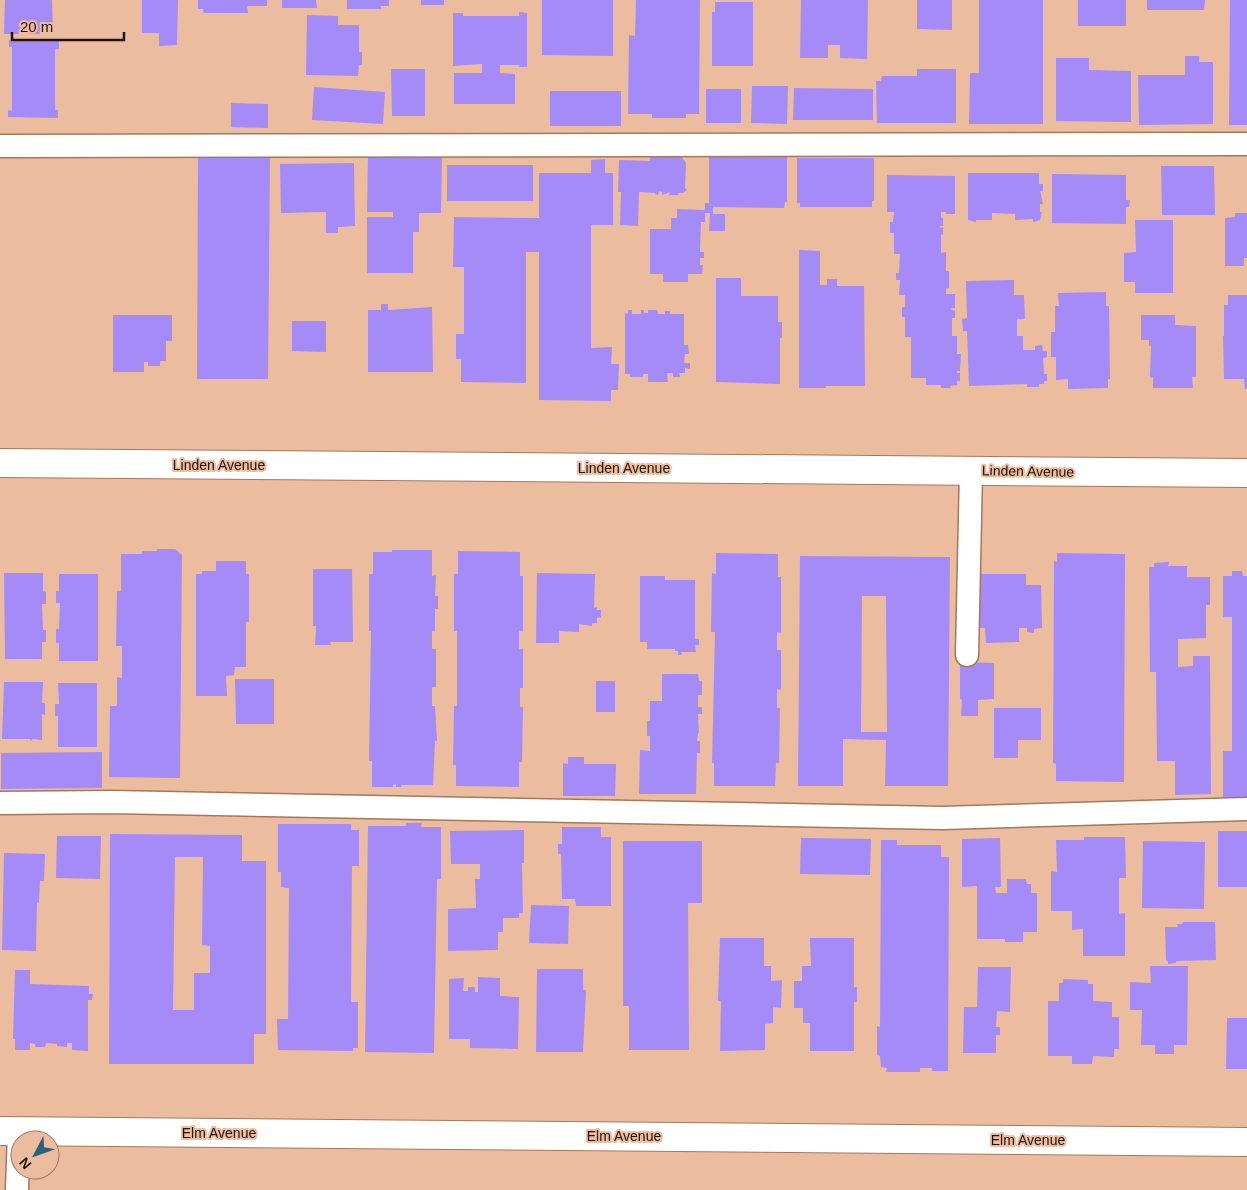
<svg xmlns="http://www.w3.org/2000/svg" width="1247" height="1190" viewBox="0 0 1247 1190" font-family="Helvetica,sans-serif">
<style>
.building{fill:#a58bf7;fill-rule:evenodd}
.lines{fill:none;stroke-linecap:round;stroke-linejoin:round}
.service-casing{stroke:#a4785d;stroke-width:25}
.minor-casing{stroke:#a4785d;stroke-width:30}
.service{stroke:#fff;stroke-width:22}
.minor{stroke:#fff;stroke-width:28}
.labels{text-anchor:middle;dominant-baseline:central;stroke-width:4;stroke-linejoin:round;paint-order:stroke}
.street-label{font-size:14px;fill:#221207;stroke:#ecbc9f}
</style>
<rect width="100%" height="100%" fill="#ecbc9f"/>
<path class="building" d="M5,0h47l1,34h-49z
M142,0h36l-1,45 -18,1v-13h-17z
M198,0h69v6h-20l1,7h-44l-1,-4h-5z
M282,0h34l1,8h-35z
M347,0h42v6h-8v3h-34z
M421,0h23v5h-23z
M542,0h71v56l-71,-1z
M636,0h64l-1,114h-13v4h-34v-4h-24l1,-79 6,1z
M801,0h67l-1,59 -27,-1v-13h-12v13h-28z
M917,0h35v30l-35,-1z
M979,0h64v124h-74l1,-51h9z
M1078,0h48v26h-48z
M1147,0h58l-1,10h-57z
M1230,0h17v125h-18z
M715,2h38v64h-41v-54h3z
M519,12l8,1v54h-8l1,-2h-20v8l15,1v30h-61v-31h28v-9l-29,2v-53h10v3h56z
M307,15l31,1v9h21v27h3v13h-3l-1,11 -52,-1z
M9,40l50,1v8h-4v61h3v8l-50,-1v-7l4,1v-64h-3z
M1185,56h14v6h14v62l-74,1 -1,-50h47z
M1056,58h33v12l42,1v51l-75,-1z
M391,69h34v47h-33z
M917,69h39v54h-79l-1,-42h5l1,-5h35z
M752,86h36l-1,38 -36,-1z
M314,87l71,5 -2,32 -71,-4z
M794,88l79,1v31h-80z
M706,89h35v34h-35z
M550,91h71v35h-71z
M231,103l37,1v24l-37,-1z
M656,154l25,2 5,7 -1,25 2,2 -4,3h-5v2h-9l1,-3 -8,3v-3l-3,-1 -1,4 -3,-1v-1l-16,-1 -1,34 -18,-1 1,-33h-3l1,-32 31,1v-5l5,1z
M368,156l74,1 -1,56h-22v19h-6v41h-46v-56h26v-5h-26z
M709,157h78v45h-2l-1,6 -71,-1v7h12v17h-16l1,-18h-5v9h-4l-1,30h4v6h-4v7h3l-1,9h-14v8h-25v-8h-13v-45h21v-11h6v-9l28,1v-7h4z
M198,158h72l-2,221h-71z
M797,158h77v43h-2v6h-72v-4h-3z
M605,159v14h8v52h-22v123l21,-1 -1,17h8l-1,26h-7v11l-72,-1v-148h-13v131l-65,-1v-23h-5v-25h8v-67h-11l1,-50 85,1v-45h52v-13z
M354,163l1,63 -17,1v6h-12v-21l-45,1 -1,-49z
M447,165h86v36h-86z
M1161,166h53l1,49h-53z
M968,173h71v11h4v7h-3l3,13h-3v8h2l-2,8 -7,2v-3l-18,1v-6l-23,-1v7h-16v2l-8,-2z
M1052,174l74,1v25h4l-1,7h-3v17l-74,-1z
M887,175l68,1v38h-9v-2h-5v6h2v8h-3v2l3,-1v7l-2,1v18l5,-1v19h3v17l-3,1v5h9v14h-4l1,2 3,1v7h-3v18h5v18h4l-1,17h-3v2h3v8h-3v4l-7,1 1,2h-10v-3h-15v-7h-15v-41h-6v-20h-3v-10h3v-12h-6l1,-15h-4v-7h3l1,-19h-6v-21h-4v-11h3l1,-10h-7z
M1235,213h12v45h-3v8h-19v-48l10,-1z
M1135,220h38v73h-38v-11h-11v-29l12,-1z
M799,250l21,1v34h7v-6h10v7h27l1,100h-39v2h-27z
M716,278h25v18h37v26h4v16h-2v46l-64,-2z
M1014,280v15h10l1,24h-8v17h6v14h12v-4l7,-1 1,6h4v6l-4,1 1,16h3v7h-3v3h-5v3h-12v-3l-58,2 -2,-55h-4l-1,-12 5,-1 -1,-37z
M1106,292v14h3l1,73h-2v9l-40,1v-10l-12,1v-23h-5v-25h4v-26h4l-1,-13z
M1228,295h19v94h-2l-1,-10h-20l-1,-43h1v-31h4z
M381,304h7v6l44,-3 1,65h-65v-62h13z
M628,310h4v4h9v-4h3v3h4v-3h9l1,4h7v-3h5v3h14v31h4l1,9h-4l-1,9h6v6l-5,-1v5h-6l1,4h-7v-4h-6l1,9h-20v-8h-5v3h-13v-3h-5v-61l3,1z
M113,315h59v26h-6v20h-6v5h-12v-4h-4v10h-31z
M1141,315h34v10l21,1v51h-4l1,11h-40v-11l-3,1 1,-32h-2v-6h-8z
M292,321h34v31l-34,-1z
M157,549h18l7,6 -2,223 -71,-1 1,-71h7v-29l5,1v-32h-6l1,-55h4v-37h21v-3h15z
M392,550h40v26l4,-1 -1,21h3v13h-3v22h-3v18h4v38h-4v19h3l2,35h-2l-2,44h-32l1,2h-6v-3l-3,1v2h-21v-26h-3l2,-130h-2v-57h4v-22h19z
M458,551l62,1v24h3v55h-4v18h4v39h-3v19h3l-1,55h-3v25l-63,-1v-21h-3l1,-59h3v-75h-3v-57h4z
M716,553l62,1v23h3v56l-4,-1v18h4v40l-4,-1v19h3l-1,55h-3l-1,23h-61v-23h-2l3,-131h-4l1,-59 4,1z
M1057,553l68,1 -1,228 -68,-1v-17l-3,-1 1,-202 3,1z
M800,556l150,1 -2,229h-63l1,-46 -43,-1v47h-45zM862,596h24l1,136h-26z
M216,561h30v13h3v48h-3v45h-11l-1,8 -8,1 1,20h-31v-122h6v-3h14z
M1169,562l-1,4h19v11h23v28h-4v33l-28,1v28l15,-1v-10h17l1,138 -36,1v-34h-18l-1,-89h-6l-1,-105h5v-4z
M313,569h39l1,73h-23l1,3h-16l1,-19h-3z
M1232,571h10l1,5h4v221h-24v-46h9v-134h-9v-41h9z
M4,573h39v18l3,1v12h-4l1,26h3v12h-4v17h-37z
M537,573l58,1 -1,34 3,-1v3h4v8l-4,-1v6h-5v3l-13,-2v8l-20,-1v12h-23z
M59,574h39v87h-39v-18h-3v-14h3l1,-26h-4v-12h3z
M972,574h54v11h15l1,43 -8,1v4l-7,-1v-4h-8v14l-33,1 -1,-15h-12z
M640,576h25v4h30v59h4v6h-4l1,7h-15l1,3h-4v-4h-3v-2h-28v-7h-7z
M960,662l34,1v36l-16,1v16h-17l1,-16 -2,-1z
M662,674h36l1,7h3v14h-4v12h4v7h-4l1,19h-1l-1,8h3v12h-3l-1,41h-57l1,-44 10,1v-15h-3v-15h3v-20h12z
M235,679h39v45h-38z
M596,681h19v31h-19z
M4,682h39l-1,21h3v12l-3,-1v26l-9,-1 -3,2v-2h-28z
M58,683h39v64h-39v-31h-3v-12h4z
M994,708h47v32h-23v18h-24z
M102,752v36l-101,1v-36z
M568,757h16v7h32l-1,32h-52v-33l5,1z
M406,823h16l-1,4h20v52h-4l-3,174 -69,-1 3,-226h38z
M278,824h73v6h8v36h-7l-1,136h7v46h-5v3l-75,-1 -1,-31h11l1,-131 -8,-1v-15h-3z
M562,827h39v10h10v69h-35l-1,-7h-13l-1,-45h-3v-10h4z
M524,830v33h-2l1,50h-4v5h-16v14h-5v18l-50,1v-42l28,-1 -1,-29h5v-15h-29l-1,-33z
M1218,831h29v56h-29z
M110,834l132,1v26h24v173h-12v30h-145zM175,857h28l-1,88 8,1v27h-16v37h-21z
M57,836h44l-1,43 -44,-1z
M1084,837h41l1,41h-7v36l6,-1v43h-42v-27l-11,1v-19h-21v-40l6,1 -1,-32h28z
M801,838l70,1 -1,36 -70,-1z
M1000,838l1,49h-6l1,6h11v-14h19l1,5h4v9h6v39h-14v10h-18v-3h-28v-53l-15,1v-48z
M881,840h16v5h44v12h8l-1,214h-16v-3h-12v4h-34l1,-4 -6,-1 -1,-11 -3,-1v-29l3,1z
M623,841h79v62h-14l1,147h-60v-44h-6z
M1143,841l62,1 -1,67 -62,-1z
M4,853l41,1 -1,27h-4l-1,22 -2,-1 -1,49 -34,-1z
M531,905l38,1 -1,38 -39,-1z
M1183,922h32l1,38 -40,1v2l-8,1v-3l-2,-1 -1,-33h13l-1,-3h5z
M720,938h44v28h7v15l11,-1 -1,28 -8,-1v16l-8,1v26l-45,1 1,-50h-3z
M810,938h44v49h3v15h-3v49h-44v-28h-7v-15h-9v-27h8v-15h9z
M1150,966h38l-1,79h-13v9h-19v-9h-14l1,-35h-12v-28l21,1z
M978,967h33l-1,45 -13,-1 -1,16h4v8h-4v18h-33l1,-46h13z
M537,969h46v21h3l-3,62h-47z
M15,970h15v14l59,2v8h4l-1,6h-4v51l-16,-1v-7h-5v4l-10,-1v-2l-11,-1 -1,4h-10v-3l-5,-1v7h-15v-11h-2z
M478,977l22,1v18l19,1 -1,52 -48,-1v-9h-21v-60l15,-1 -1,13h5v-4h7v5h3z
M1063,979l25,1v4h5v17l19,1v15h7v32h-5v8l-21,-1 -1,8h-20v-8h-24v-55h11v-18h4z
M1227,1018h20v51h-21z"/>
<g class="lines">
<g class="service-casing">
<path id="service" d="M0,146l1247,-2
M967,655l4,-184
M0,803l112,-1 830,16 305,-9
M17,1190l2,-59"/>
</g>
<g class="minor-casing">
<path id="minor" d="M0,463l1247,10
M0,1131l1247,11"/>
</g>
<use href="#service" class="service"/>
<use href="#minor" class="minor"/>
</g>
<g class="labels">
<g class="street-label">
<text x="219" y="465">Linden Avenue</text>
<text x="624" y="468">Linden Avenue</text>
<text transform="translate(1028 471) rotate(1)">Linden Avenue</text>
<text x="219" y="1133">Elm Avenue</text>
<text x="624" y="1136">Elm Avenue</text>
<text x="1028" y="1140">Elm Avenue</text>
</g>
</g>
<g transform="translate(35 1155) rotate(229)"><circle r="24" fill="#ecbc9f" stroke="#9b7862"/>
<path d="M0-4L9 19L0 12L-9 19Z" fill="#2a617c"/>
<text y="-8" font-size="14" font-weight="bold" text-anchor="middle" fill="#221207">N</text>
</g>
<path d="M12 32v8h112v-8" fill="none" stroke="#221207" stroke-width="2.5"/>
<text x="20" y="32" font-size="15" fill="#221207" stroke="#ecbc9f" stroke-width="4" paint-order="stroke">20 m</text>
</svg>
